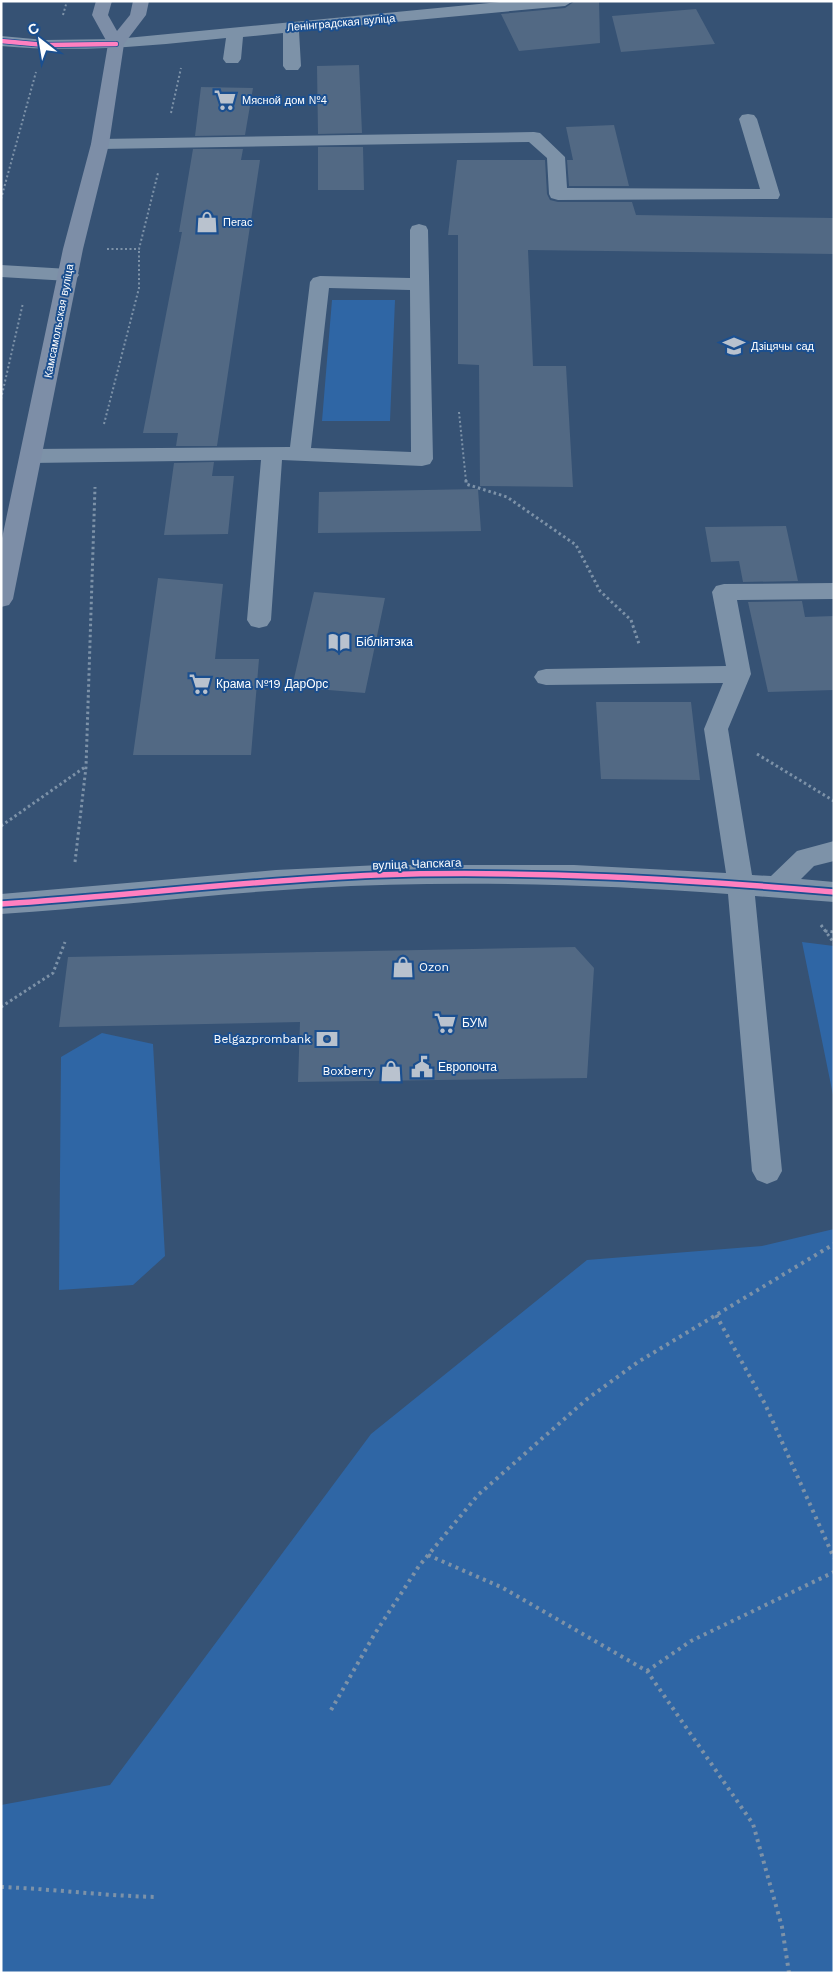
<svg xmlns="http://www.w3.org/2000/svg" width="835" height="1974" viewBox="0 0 835 1974" font-family="'Work Sans',sans-serif">
<style>
.green{fill:#2f66a5}
.building{fill:#526984}
.lines{fill:none;stroke-linecap:round;stroke-linejoin:round}
.path-far2{stroke:#7d92a8;stroke-width:2;stroke-dasharray:2 2.5;stroke-linecap:butt}
.path-far1{stroke:#7d92a8;stroke-width:3;stroke-dasharray:2.5 3;stroke-linecap:butt}
.path{stroke:#7d92a8;stroke-width:4;stroke-dasharray:3 4.5;stroke-linecap:butt}
.minor{fill:#7d92a8;fill-rule:evenodd}
.major{fill:#7d8ea7;fill-rule:evenodd}
.cycleway-far1-casing{stroke:#1b4f8f;stroke-width:6}
.cycleway-casing{stroke:#1b4f8f;stroke-width:9}
.cycleway-far1{stroke:#ff80c0;stroke-width:4.5}
.cycleway{stroke:#ff80c0;stroke-width:5.5}
.labels{text-anchor:middle;dominant-baseline:central;stroke-width:4;stroke-linejoin:round;paint-order:stroke}
.far-street-label{font-size:11px;fill:#fff;stroke:#1b4f8f}
.far-poi-label{font-size:11px;fill:#fff;stroke:#1b4f8f;text-anchor:start}
.poi-label{font-size:12px;fill:#fff;stroke:#1b4f8f;text-anchor:start}
.street-label{font-size:12px;fill:#fff;stroke:#1b4f8f}
</style>
<rect width="100%" height="100%" fill="#365274"/>
<path class="green" d="M332,300h63l-5,121h-68z
M802,942l32,4v154z
M102,1033l51,11 12,212 -32,29 -74,5 2,-233z
M834,1229v744h-833v-168l109,-20 261,-351 216,-174 175,-14z"/>
<path class="building" d="M575,1h24l1,42 -81,8 -18,-37 64,-6z
M696,9l19,35 -94,8 -9,-36z
M359,65l3,68 -44,1 -1,-68z
M201,87l52,1 -8,47 -50,1z
M614,125l15,61h-60l-2,-26h6l-7,-33z
M318,147h45l1,43h-46z
M193,149h50l-2,11h19l-43,286h-41l2,-13h-35l39,-201h-3z
M457,160h88l2,34 3,6 8,2h74l4,13 198,3v36l-306,-4 5,116h33l7,121 -93,-1 -1,-121 -21,-1v-129h-10z
M214,462l-2,14h22l-6,58 -64,1 10,-72z
M478,489l3,42 -163,2 1,-41z
M786,526l12,55 -55,1 -4,-21 -28,1 -6,-35z
M158,578l65,6 -8,75h44l-8,96h-118z
M314,592l71,6 -20,95 -73,-6z
M802,601l3,16 29,-1v74l-66,2 -20,-90z
M596,702h95l9,78 -99,-1z
M575,947l19,21 -7,110 -289,4 2,-60 -241,5 9,-70z"/>
<g class="lines">
<path class="path-far2" d="M63,15l4,-14
M171,113l10,-45
M1,199l35,-127
M107,249h32l19,-76
M1,399l22,-96
M459,412l7,69
M104,424l35,-136v-39"/>
<path class="path-far1" d="M466,480v4l41,13 69,48 24,46 31,29 8,24
M757,754l77,47
M1,826l84,-59
M75,862l11,-95 9,-280
M821,925l13,18
M825,931l9,1
M1,1007l52,-34 12,-31"/>
<path class="path" d="M716,1315l49,89 69,154
M428,1555l75,33 144,83 106,153 29,103 7,46
M647,1671l44,-30 143,-69
M331,1710l43,-75 45,-69 59,-71 109,-96 51,-37 196,-118
M1,1887c53,2 104,9 157,10"/>
<path class="minor" d="M511,1h62l-8,5 -266,25 2,35 -3,4h-12l-3,-4v-33l-40,4 -2,22 -3,4h-12l-3,-4 3,-21c-75,8 -149,15 -225,8v-10l44,4 71,-1z
M748,114l6,1 3,4 23,76 -2,4 -220,1 -7,-2 -2,-4 -2,-36 -18,-16 -429,7 -6,-1 -3,-4 3,-4 6,-1 434,-7 6,1 25,24 2,31 193,1 -21,-70 3,-4z
M419,224l7,2 2,4 5,229 -3,5 -8,2 -140,-6 -11,160 -4,6 -8,2 -8,-2 -4,-6 14,-160 -230,3 -8,-2 -3,-5 3,-5 8,-2 259,-2 20,-165 3,-4 7,-2 90,2v-48l2,-4zM329,288l81,2 1,162 -100,-4z
M1,265l68,4 7,2 3,4 -3,4 -7,2 -68,-4z
M834,583v16l-97,1 14,74 -23,55 24,146 19,1 26,-25 37,-10v20l-20,5 -13,13 33,3v20l-79,-6 27,275 -5,9 -10,4 -10,-4 -5,-9 -24,-277c-137,-10 -277,-14 -415,-6 -104,6 -208,19 -312,26v-20l275,-24 104,-5h194l152,8 -22,-144 19,-46 -177,2 -8,-2 -4,-6 4,-6 8,-2 180,-3 -14,-74 4,-6 8,-2z"/>
<path class="major" d="M96,1h16l-4,14 9,16 13,-16 3,-14h16l-3,14 -22,29 -15,100 -26,105 -70,350 -4,6 -8,2v-64l62,-294 28,-105 17,-100 -16,-29z"/>
<g class="cycleway-far1-casing">
<path id="cycleway-far1" d="M1,41l44,4 71,-1"/>
</g>
<g class="cycleway-casing">
<path id="cycleway" d="M1,904c126,-8 251,-24 376,-29 153,-5 305,4 457,17"/>
</g>
<use href="#cycleway-far1" class="cycleway-far1"/>
<use href="#cycleway" class="cycleway"/>
</g>
<defs>
<g id="supermarket-bare" transform="scale(1.725)"><path d="M-6-5.5h2.5l.6 2H6L4.5 2H-2.5L-4.4-4H-6ZM-1.5 3.2a1.3 1.3 0 1 0 .1 0ZM3 3.2a1.3 1.3 0 1 0 .1 0Z" fill="#b9c2ce" stroke="#1b4f8f" stroke-width="2.5" paint-order="stroke"/></g>
<g id="shop-bare" transform="scale(1.725)"><path d="M-5-2.5h2.3a2.7 3.5 0 0 1 5.4 0H5L5.5 6h-11ZM-1.5-2.5h3a1.5 2.3 0 0 0-3 0Z" fill="#b9c2ce" stroke="#1b4f8f" stroke-width="2.5" paint-order="stroke"/></g>
<g id="school-bare" transform="scale(1.725)"><path d="M0-5L7-2L0 1L-7-2ZM-4 1L0 2.5L4 1V4Q0 6-4 4Z" fill="#b9c2ce" stroke="#1b4f8f" stroke-width="2.5" paint-order="stroke"/></g>
<g id="library-bare" transform="scale(1.725)"><path d="M-6-4Q-3-5.5-.7-3.5V5Q-3 3-6 4ZM6-4Q3-5.5 .7-3.5V5Q3 3 6 4Z" fill="#b9c2ce" stroke="#1b4f8f" stroke-width="2.5" paint-order="stroke"/></g>
<g id="bank-bare" transform="scale(1.725)"><path d="M-6-4H6V4H-6ZM0-2.3a2.3 2.3 0 1 0 0 4.6a2.3 2.3 0 1 0 0-4.6Z" fill="#b9c2ce" stroke="#1b4f8f" stroke-width="2.5" paint-order="stroke"/></g>
<g id="civic-bare" transform="scale(1.725)"><path d="M-.6-6.5H3V-4.5H.6V-3L4-1V1h2V6H-6V1h2V-1L-.6-3ZM-1.2 2.5V6h2.4V2.5Z" fill="#b9c2ce" stroke="#1b4f8f" stroke-width="2.5" paint-order="stroke"/></g>
</defs>
<g fill-rule="evenodd">
<use href="#supermarket-bare" x="225" y="100"/>
<use href="#shop-bare" x="207" y="222"/>
<use href="#school-bare" x="734" y="346"/>
<use href="#library-bare" x="339" y="642"/>
<use href="#supermarket-bare" x="200" y="684"/>
<use href="#shop-bare" x="403" y="967"/>
<use href="#supermarket-bare" x="445" y="1023"/>
<use href="#bank-bare" x="327" y="1039"/>
<use href="#civic-bare" x="422" y="1067"/>
<use href="#shop-bare" x="391" y="1071"/>
</g>
<g class="labels">
<g class="far-street-label">
<text transform="translate(341 23) rotate(-5)">Ленінградская вуліца</text>
<text transform="translate(59 321) rotate(-79)">Камсамольская вуліца</text>
</g>
<g class="far-poi-label">
<text x="242" y="100">Мясной дом №4</text>
<text x="223" y="222">Пегас</text>
<text x="751" y="346">Дзіцячы сад</text>
</g>
<g class="poi-label">
<text x="356" y="642">Бібліятэка</text>
<text x="216" y="684">Крама №19 ДарОрс</text>
<text x="419" y="967">Ozon</text>
<text x="462" y="1023">БУМ</text>
<text x="311" y="1039" text-anchor="end">Belgazprombank</text>
<text x="438" y="1067">Европочта</text>
<text x="374" y="1071" text-anchor="end">Boxberry</text>
</g>
<g class="street-label">
<text transform="translate(417 864) rotate(-2)">вуліца Чапскага</text>
</g>
</g>
<rect width="835" height="1974" fill="none" stroke="#ffffff" stroke-width="5"/>
<g transform="translate(40 40) rotate(329)" stroke="#1b4f8f" stroke-width="4" paint-order="stroke">
<path d="M0-4L9 19L0 12L-9 19Z" fill="#ffffff"/>
<text y="-8" font-size="14" font-weight="bold" text-anchor="middle" fill="#ffffff">С</text>
</g>
</svg>
